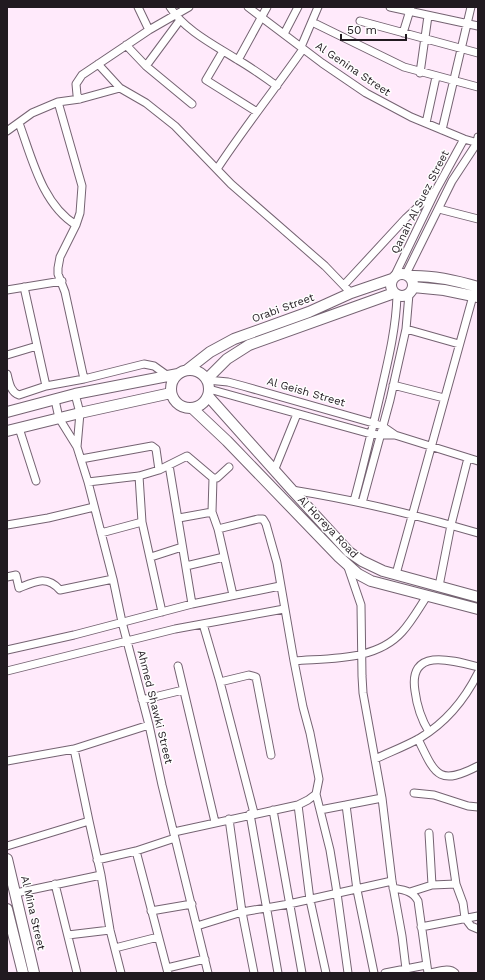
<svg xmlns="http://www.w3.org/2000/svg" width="485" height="980" viewBox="0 0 485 980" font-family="'Work Sans',sans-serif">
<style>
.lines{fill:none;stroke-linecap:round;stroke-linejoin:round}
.minor-casing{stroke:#756372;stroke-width:9}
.secondary-casing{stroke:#756372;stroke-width:12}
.minor{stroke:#fff;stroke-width:7}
.secondary{stroke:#fff;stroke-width:10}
.labels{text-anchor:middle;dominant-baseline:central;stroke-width:3;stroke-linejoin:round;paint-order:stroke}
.street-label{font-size:11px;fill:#211a20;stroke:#fefefe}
</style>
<rect width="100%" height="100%" fill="#ffeafb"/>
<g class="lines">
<g class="minor-casing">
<path id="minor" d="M138,7l11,23
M170,7c14,23 46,39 68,53 14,8 26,17 39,26
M248,7l74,56 44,30 45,24 53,22 14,4
M390,7l88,19
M360,21l118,32
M312,22l92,45 74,20
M403,33l8,-26
M284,34l14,-27
M126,45l20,21 46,38
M301,47l17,-40
M223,51l-17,29 51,32
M238,60l29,-53
M98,64l22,24 26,15 29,23 56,58 94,82 26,27
M146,66l34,-46
M420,73l8,-57
M80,99l-3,-4 -1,-11 6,-9 67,-45 40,-23
M58,102l24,84 -2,27 -4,12 -16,32 -2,11v6l7,18 19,87
M19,123c13,35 23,81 57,102
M426,123l10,-46
M442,130l29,-123
M7,131l25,-18 26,-11 22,-3 40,-11
M217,169c27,-41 58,-80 86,-120
M439,209l39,10
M406,274l46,-93 25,-38 1,-6
M395,275l41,-85 28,-51
M344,285l62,-67 28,-26
M24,287l22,99
M7,290l55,-9
M406,329l53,15
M7,355l30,-9
M7,374c2,7 3,18 12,21l27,-9 38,-7 60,-15 10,2 14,10
M207,380l21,2 15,4 130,37 9,3 13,9
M393,385l51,13
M209,389l162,45 9,1h15l83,26
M75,394l5,19 -3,34
M55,400l4,18 18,29 11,35 25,97 9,43 27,103 13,60 46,188
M19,428l17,53
M81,459l71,-13 4,3 3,21
M169,465l23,139
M274,471l23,-57
M139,476l3,46 20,90
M213,478l-1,34 6,17 15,66
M88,482l51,-6 20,-6 28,-14 26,22h4l12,-11
M292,490c63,10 125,25 186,43
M354,501c9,-33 17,-67 25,-101 8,-35 17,-69 18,-105
M362,503l28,-103 16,-71 3,-35
M179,518l33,-6
M7,525l41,-7 46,-11
M101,533l41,-11
M151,557l31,-10
M186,566l38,-9
M348,567l13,38 1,71 1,17 19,105 10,83 10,55 4,33
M396,574l77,-278
M7,577l9,-2 3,13c17,-7 28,-13 41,2l53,-11
M439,586l12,-61 17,-67
M203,624l17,58 34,131
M7,650l67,-15 118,-31 88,-18
M294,661c36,-3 82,0 108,-29 10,-11 17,-24 25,-36
M178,666l37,156
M7,671l168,-42 109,-20
M220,682l29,-7 7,2 15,78
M142,700l41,-10
M429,732c-8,-13 -12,-25 -14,-41 -7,-44 37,-31 63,-24
M418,739c17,35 20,48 60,27
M74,749l15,72 12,54 9,55 11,43
M375,759c15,-7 31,-13 45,-21 25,-15 45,-39 58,-65
M7,761l67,-12 75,-24
M414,793l20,2 34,11 10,1
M316,794l14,56 7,43 11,80
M298,805l12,95 16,73
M273,810l29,163
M320,810l26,-5
M250,814l28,159
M229,819l13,93 12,61
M174,832l124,-27 10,-5 8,-6 3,-15 -9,-46 -7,-26 -9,-46 -17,-98 -11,-39 -3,-5h-5l-40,10
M429,833l3,52 24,-1
M449,836l7,48 7,19 2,15 6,8 7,3
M7,846l82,-25
M136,851l32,122
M97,860l39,-9 39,-13
M55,884l22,89
M393,888c11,2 20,3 25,13l10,72
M410,892l22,-7
M16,893l85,-18
M151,911l41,-7
M197,926l45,-14 47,-8 103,-23
M421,927l57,-11
M68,935l42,-5
M115,948l43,-11
M167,968l38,-9
M374,973l-17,-83 -11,-85 36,-7
M385,973l41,-8
M430,973c8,-1 19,-6 25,0"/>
</g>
<g class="secondary-casing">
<path id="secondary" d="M391 285a11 11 0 1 1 22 0a11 11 0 1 1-22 0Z
M409,276c24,-1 46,4 69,11
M413,287l31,3 34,7
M171 389a19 19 0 1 1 38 0a19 19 0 1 1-38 0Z
M187,370l23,-18 24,-13 75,-27 42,-19 41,-14
M207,379l20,-20 22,-14 145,-52
M208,396l84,94 57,62 13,9 21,10 95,26
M192,408l35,33 112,116 19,17 13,7 107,28
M7,412l68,-18 103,-20
M7,431l73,-18 91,-20
M7,859l27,114
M7,909l16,64"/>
</g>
<use href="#minor" class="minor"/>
<use href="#secondary" class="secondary"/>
</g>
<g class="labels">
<g class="street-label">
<text transform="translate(353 69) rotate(34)">Al Genina Street</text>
<text transform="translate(420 202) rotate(-63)">Qanah Al Suez Street</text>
<text transform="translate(283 308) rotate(-20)">Orabi Street</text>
<text transform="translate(306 392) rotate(16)">Al Geish Street</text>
<text transform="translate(328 527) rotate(46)">Al Horeya Road</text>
<text transform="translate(155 707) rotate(76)">Ahmed Shawki Street</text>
<text transform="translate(33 913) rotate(77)">Al Mina Street</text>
</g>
</g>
<rect width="485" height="980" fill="none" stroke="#211a20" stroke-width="16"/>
<path d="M341 34v6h65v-6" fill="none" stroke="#211a20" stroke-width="2"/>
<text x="347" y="34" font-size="12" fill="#211a20" stroke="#fefefe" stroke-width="3" paint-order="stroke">50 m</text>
</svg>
